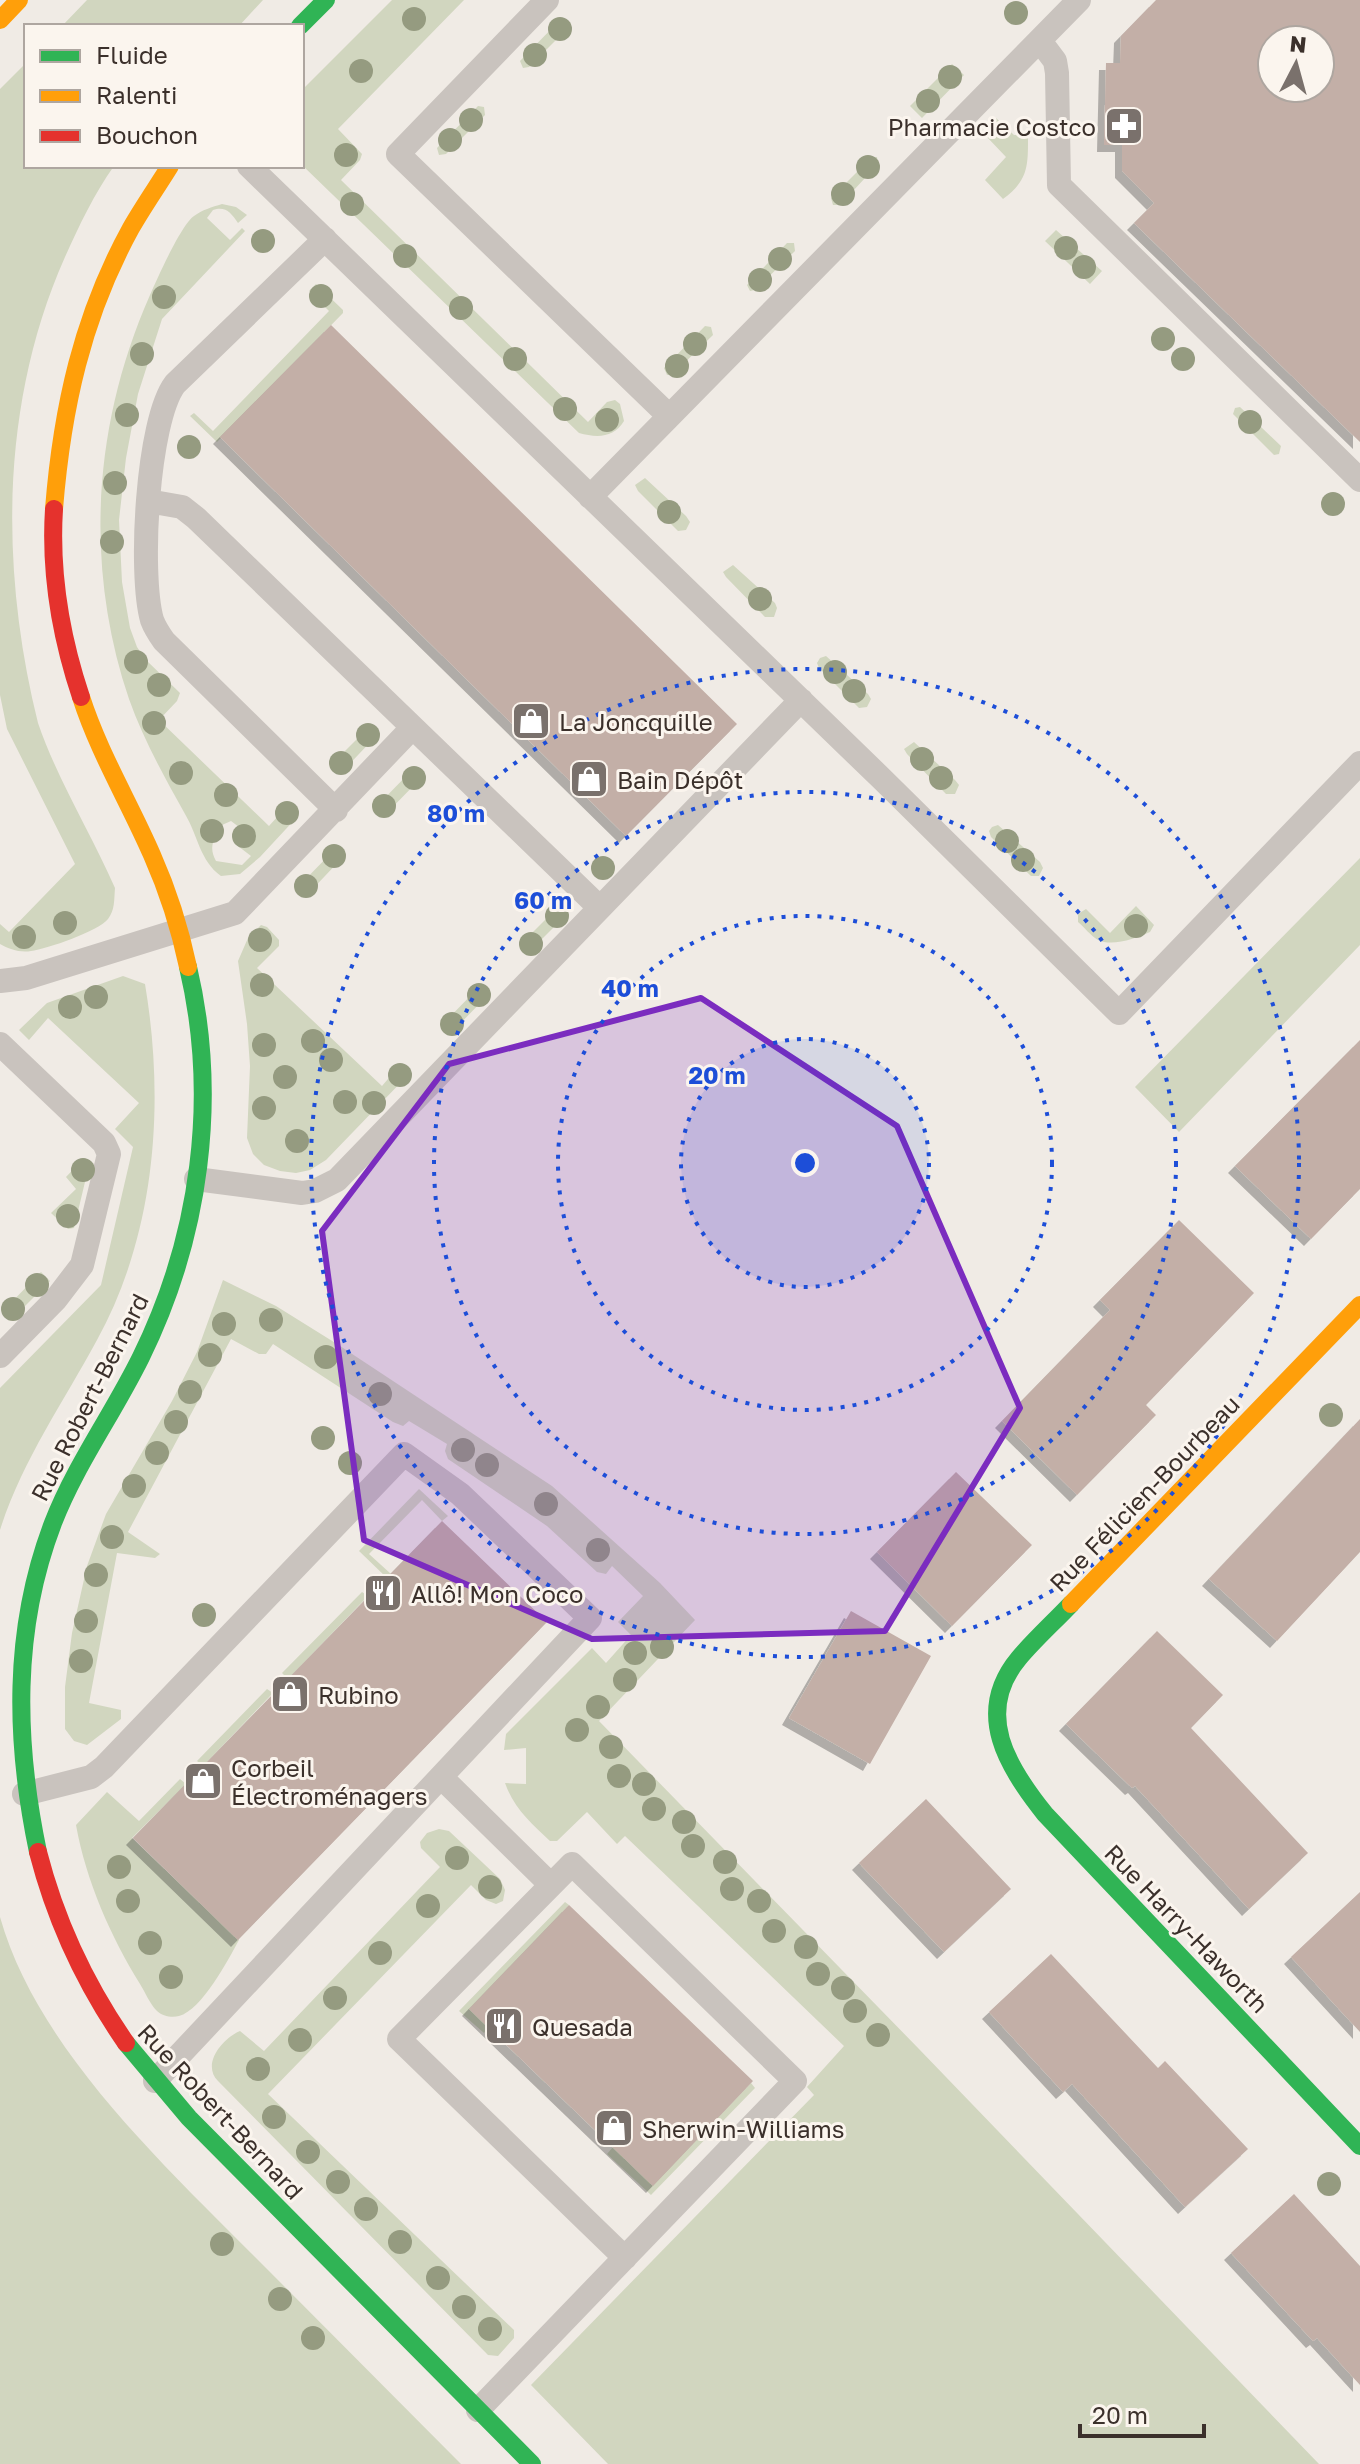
<svg xmlns="http://www.w3.org/2000/svg" width="1360" height="2464" viewBox="0 0 1360 2464" font-family="'Golos Text',sans-serif">
<style>
.green{fill:#d1d6bf;fill-rule:evenodd}
.building{fill:#c3afa7;fill-rule:evenodd;filter:url(#shadow)}
.lines{fill:none;stroke-linecap:round;stroke-linejoin:round}
.lane{stroke:#c9c3be;stroke-width:24}
.fast{stroke:#30b455;stroke-width:18}
.slow{stroke:#ff9f0a;stroke-width:18}
.jam{stroke:#e5322d;stroke-width:18}
.tree{fill:#959b80}
.marked{fill:#7b2cbf;fill-opacity:0.2;stroke:#7b2cbf;stroke-width:6;stroke-linejoin:round}
.ring{fill:none;stroke:#1d4ed8;stroke-width:4;stroke-dasharray:4 8}
.labels{text-anchor:middle;dominant-baseline:central;stroke-width:6;stroke-linejoin:round;paint-order:stroke}
.poi-label{font-size:24px;fill:#3b302b;stroke:#fbf5ee;text-anchor:start}
.street-label{font-size:24px;fill:#3b302b;stroke:#fbf5ee}
.centre{fill:#1d4ed8;stroke:#fbf5ee;stroke-width:4}
.ring-label{font-size:24px;text-anchor:middle;font-weight:bold;fill:#1d4ed8;stroke:#fbf5ee;stroke-width:6;stroke-linejoin:round;paint-order:stroke}
</style>
<defs>
<filter id="shadow"><feDropShadow dx="-7" dy="7" stdDeviation="0" flood-color="#0004"/></filter>
</defs>
<rect width="100%" height="100%" fill="#f0ebe5"/>
<path class="green" d="M87,0h176l-24,26h-177z
M392,0h72l-126,129 24,25 -2,6 -19,20 247,242 19,-20 8,-2 5,4 4,17c-10,17 -27,17 -45,12l-277,-268v-75z
M561,19l6,1 1,8 -39,39 -6,1 -3,-7z
M26,63v103h88c-20,28 -35,60 -49,91 -65,146 -65,313 -27,466 20,58 53,110 77,165 -1,12 0,22 -7,31 -9,12 -61,30 -77,32 -11,2 -22,-2 -31,-7v-20l9,8 66,-68 -68,-135 -7,-34v-606z
M952,64l12,11 -42,43 -12,-12z
M478,106l6,1 1,8 -39,39 -7,1 -2,-7z
M996,118l18,17h14c0,30 1,45 -25,64l-18,-19 21,-23 -20,-21v-6z
M872,157h5l1,7 -38,41h-7l-2,-7z
M222,204l14,3 11,8 -9,8c-7,-10 -12,-17 -25,-13l-6,8 23,22 12,-12 3,3 -83,88 -24,75 -12,64 -7,62 3,62 8,46 7,19 8,12 35,34 -3,8 -18,19 110,106 19,-21 10,11 -38,41 -20,17 -19,2c-21,-15 -23,-40 -36,-62 -20,-36 -42,-75 -56,-115 -45,-133 -36,-275 21,-404 7,-16 31,-70 44,-79 8,-6 18,-9 28,-12zM231,821l8,6 -1,9 -4,7 17,13 -9,9 -26,-4c-8,-14 -2,-23 6,-36z
M1056,230l46,41 -12,13 -45,-43z
M787,243h7l1,8 -40,39 -5,1 -3,-6z
M316,284l27,26v3l-126,129 -27,-26 4,-3 19,18 116,-120 -20,-20z
M705,326l6,1 2,8 -40,39 -6,1 -3,-7z
M1240,407l41,39 -2,8 -5,1 -41,-41 2,-6z
M645,478l41,38 4,6 -4,8 -8,1 -40,-40 -3,-6z
M733,565l42,38 2,5 -3,9h-9l-39,-40 -3,-5z
M826,656l42,38 3,5 -4,8 -8,1 -40,-40 -2,-5 3,-5z
M369,727l8,8 -37,39 -9,-9z
M914,742l41,38 4,5 -4,9h-9l-39,-40 -3,-5z
M413,769l8,9 -38,39 -8,-9z
M998,825l42,37 3,6 -4,8h-8l-40,-39 -2,-6 3,-4z
M335,849l8,8 -37,39 -9,-8z
M1360,858v87l-181,187 -44,-45z
M1136,906l18,19 -4,7c-14,6 -37,15 -52,8 -7,-4 -14,-13 -20,-18v-8l8,-5 24,24z
M558,907l8,8 -38,38 -8,-8z
M261,925l6,2 12,13v6l-22,22 125,118 17,-20 9,9 -82,85 -16,10 -14,3 -16,-2 -16,-6 -11,-11 -6,-16 3,-72 -3,-42 -9,-63 10,-23z
M123,976l22,8c20,119 11,249 -48,356 -34,63 -75,121 -97,190v-142l101,-103 32,-138 -18,-18 24,-26 -91,-85 -19,22 -10,-10 28,-27z
M479,987l8,9 -37,38 -9,-8z
M84,1158l6,3 -16,67 -6,1 -17,-16 25,-24 -10,-12z
M41,1272l9,9 -39,39 -9,-8z
M223,1280l53,26 61,38 215,142 108,97 35,37 -96,101 320,328 400,415h-711l-77,-79 283,-290 -7,-8 37,-41 -219,-210 -8,8 -30,-32 -30,29h-7c-19,-18 -36,-32 -45,-58l21,1v-36l-22,2 2,-16 86,-86 14,15 25,-28 -13,-13 25,-26 -31,-30 -6,8 -9,-2 -50,-46 -99,-67 -3,-8 2,-7 -38,-23 -6,5 -10,-4 -120,-78 -7,10h-7l-28,-15 -103,193 32,22 -5,4 -38,-5 -28,150 32,7v9l-34,26 -13,-4 -9,-12v-42l7,-54 15,-67 19,-52 66,-113 25,-49z
M419,1489l29,27 -6,5 -20,-21 -53,54 22,20 -4,4 -28,-27z
M362,1592l6,4 -80,83 -6,-6z
M267,1689l6,4 -70,73 -6,-5z
M180,1779l6,5 -54,54 107,102c-11,20 -37,70 -60,76 -7,2 -17,0 -22,-5 -7,-7 -12,-19 -17,-27 -29,-47 -54,-103 -64,-159l31,-33 32,29z
M439,1829l10,2 51,48 5,11 -2,11 -7,3 -10,-4 -15,-15 -203,209 246,236v8l-16,18 -10,-1 -270,-274c-17,-17 5,-43 22,-50l24,20 176,-184 -19,-19 -1,-6 7,-9z
M565,1902l4,3 -85,128 -25,-22z
M0,1917c37,132 165,249 260,345 67,67 134,135 201,202h-461z
M751,2083l4,5 -104,107 -44,-41 6,-7 40,38z"/>
<path class="building" d="M1156,0h204v442l-226,-219 20,-20 -32,-32v-26h-18l2,-82h14l1,-27zM1272,40h48v48h-48z
M331,325l406,399 -111,112 -406,-399z
M1360,1040v149l-49,50 -76,-73z
M1179,1220l75,73 -108,112 10,10 -79,80 -75,-74 108,-111 -10,-10z
M1360,1419v133l-83,89 -68,-62z
M956,1472l76,73 -80,81 -75,-74z
M442,1521l105,101 -309,318 -105,-102z
M851,1611l80,45 -61,108 -81,-46z
M1157,1631l66,64 -32,33 117,125 -59,56 -114,-123 -3,2 -66,-64z
M926,1799l85,90 -67,63 -85,-89z
M1360,1892v140l-69,-75z
M569,1905l184,176 -100,105 -184,-177z
M1051,1954l107,114 7,-7 83,88 -63,58 -113,-123 -9,8 -74,-80z
M1294,2194l66,72v119l-43,-47 -4,3 -82,-88z"/>
<g class="lines">
<path class="lane" d="M547,0l-149,154 271,262
M1040,41l15,20 2,12 2,112 301,295
M249,166l633,613 237,234 241,-250
M325,239l-150,145c-28,37 -36,190 -23,236 3,8 7,14 12,21l172,169
M590,497l489,-497
M148,501l34,6 14,11 404,390
M0,981l26,-3 209,-65 177,-185
M0,1044l104,99 5,11 -27,111 -26,34 -56,57
M196,1179l106,14 13,-2 22,-11 464,-480
M441,1777l110,108
M24,1794l67,-17 13,-10 300,-313 56,40 130,124 -435,463
M478,2410l317,-329 -223,-217 -173,175 226,219"/>
<path class="fast" d="M300,26l26,-26
M1071,1604c-17,18 -36,35 -52,54 -46,55 -11,110 26,156l315,332
M38,1852c-23,-110 -26,-222 15,-329 23,-59 60,-109 88,-166 59,-120 78,-259 47,-390
M126,2043l63,75 343,346"/>
<path class="slow" d="M0,20l19,-20
M54,509c8,-100 28,-192 77,-281 12,-21 26,-41 39,-62
M81,697c18,56 48,105 71,158 16,36 28,74 36,112
M1071,1604l289,-299"/>
<path class="jam" d="M54,509c-4,63 7,128 27,188
M38,1852c18,70 47,132 88,191"/>
</g>
<g class="tree">
<circle cx="1016" cy="13" r="12"/>
<circle cx="414" cy="19" r="12"/>
<circle cx="560" cy="29" r="12"/>
<circle cx="535" cy="55" r="12"/>
<circle cx="361" cy="71" r="12"/>
<circle cx="950" cy="77" r="12"/>
<circle cx="928" cy="101" r="12"/>
<circle cx="471" cy="120" r="12"/>
<circle cx="450" cy="140" r="12"/>
<circle cx="346" cy="155" r="12"/>
<circle cx="868" cy="167" r="12"/>
<circle cx="843" cy="194" r="12"/>
<circle cx="352" cy="204" r="12"/>
<circle cx="263" cy="241" r="12"/>
<circle cx="1066" cy="248" r="12"/>
<circle cx="405" cy="256" r="12"/>
<circle cx="780" cy="259" r="12"/>
<circle cx="1084" cy="267" r="12"/>
<circle cx="760" cy="280" r="12"/>
<circle cx="321" cy="296" r="12"/>
<circle cx="164" cy="297" r="12"/>
<circle cx="461" cy="308" r="12"/>
<circle cx="1163" cy="339" r="12"/>
<circle cx="695" cy="344" r="12"/>
<circle cx="142" cy="354" r="12"/>
<circle cx="515" cy="359" r="12"/>
<circle cx="1183" cy="359" r="12"/>
<circle cx="677" cy="366" r="12"/>
<circle cx="565" cy="409" r="12"/>
<circle cx="127" cy="415" r="12"/>
<circle cx="607" cy="420" r="12"/>
<circle cx="1250" cy="422" r="12"/>
<circle cx="189" cy="447" r="12"/>
<circle cx="115" cy="483" r="12"/>
<circle cx="1333" cy="504" r="12"/>
<circle cx="669" cy="512" r="12"/>
<circle cx="112" cy="542" r="12"/>
<circle cx="760" cy="599" r="12"/>
<circle cx="136" cy="662" r="12"/>
<circle cx="835" cy="672" r="12"/>
<circle cx="159" cy="685" r="12"/>
<circle cx="854" cy="691" r="12"/>
<circle cx="154" cy="723" r="12"/>
<circle cx="368" cy="735" r="12"/>
<circle cx="922" cy="759" r="12"/>
<circle cx="341" cy="763" r="12"/>
<circle cx="181" cy="773" r="12"/>
<circle cx="414" cy="778" r="12"/>
<circle cx="941" cy="778" r="12"/>
<circle cx="226" cy="795" r="12"/>
<circle cx="384" cy="806" r="12"/>
<circle cx="287" cy="813" r="12"/>
<circle cx="212" cy="831" r="12"/>
<circle cx="244" cy="836" r="12"/>
<circle cx="1007" cy="841" r="12"/>
<circle cx="334" cy="856" r="12"/>
<circle cx="1023" cy="860" r="12"/>
<circle cx="603" cy="868" r="12"/>
<circle cx="306" cy="886" r="12"/>
<circle cx="557" cy="916" r="12"/>
<circle cx="65" cy="923" r="12"/>
<circle cx="1136" cy="926" r="12"/>
<circle cx="24" cy="937" r="12"/>
<circle cx="260" cy="940" r="12"/>
<circle cx="531" cy="944" r="12"/>
<circle cx="262" cy="985" r="12"/>
<circle cx="479" cy="995" r="12"/>
<circle cx="96" cy="997" r="12"/>
<circle cx="70" cy="1007" r="12"/>
<circle cx="452" cy="1024" r="12"/>
<circle cx="313" cy="1041" r="12"/>
<circle cx="264" cy="1045" r="12"/>
<circle cx="331" cy="1060" r="12"/>
<circle cx="400" cy="1075" r="12"/>
<circle cx="285" cy="1077" r="12"/>
<circle cx="345" cy="1102" r="12"/>
<circle cx="374" cy="1103" r="12"/>
<circle cx="264" cy="1108" r="12"/>
<circle cx="297" cy="1141" r="12"/>
<circle cx="83" cy="1170" r="12"/>
<circle cx="68" cy="1216" r="12"/>
<circle cx="37" cy="1285" r="12"/>
<circle cx="13" cy="1309" r="12"/>
<circle cx="271" cy="1320" r="12"/>
<circle cx="224" cy="1324" r="12"/>
<circle cx="210" cy="1355" r="12"/>
<circle cx="326" cy="1357" r="12"/>
<circle cx="190" cy="1392" r="12"/>
<circle cx="380" cy="1394" r="12"/>
<circle cx="1331" cy="1415" r="12"/>
<circle cx="176" cy="1422" r="12"/>
<circle cx="323" cy="1438" r="12"/>
<circle cx="463" cy="1450" r="12"/>
<circle cx="157" cy="1453" r="12"/>
<circle cx="350" cy="1463" r="12"/>
<circle cx="487" cy="1465" r="12"/>
<circle cx="134" cy="1486" r="12"/>
<circle cx="546" cy="1504" r="12"/>
<circle cx="112" cy="1537" r="12"/>
<circle cx="598" cy="1550" r="12"/>
<circle cx="96" cy="1575" r="12"/>
<circle cx="204" cy="1615" r="12"/>
<circle cx="86" cy="1621" r="12"/>
<circle cx="662" cy="1647" r="12"/>
<circle cx="635" cy="1653" r="12"/>
<circle cx="81" cy="1661" r="12"/>
<circle cx="625" cy="1680" r="12"/>
<circle cx="598" cy="1707" r="12"/>
<circle cx="577" cy="1730" r="12"/>
<circle cx="611" cy="1747" r="12"/>
<circle cx="619" cy="1776" r="12"/>
<circle cx="644" cy="1784" r="12"/>
<circle cx="654" cy="1809" r="12"/>
<circle cx="684" cy="1822" r="12"/>
<circle cx="693" cy="1846" r="12"/>
<circle cx="457" cy="1858" r="12"/>
<circle cx="725" cy="1862" r="12"/>
<circle cx="119" cy="1867" r="12"/>
<circle cx="490" cy="1887" r="12"/>
<circle cx="732" cy="1889" r="12"/>
<circle cx="128" cy="1901" r="12"/>
<circle cx="759" cy="1901" r="12"/>
<circle cx="428" cy="1906" r="12"/>
<circle cx="774" cy="1931" r="12"/>
<circle cx="150" cy="1943" r="12"/>
<circle cx="806" cy="1947" r="12"/>
<circle cx="380" cy="1953" r="12"/>
<circle cx="818" cy="1974" r="12"/>
<circle cx="171" cy="1977" r="12"/>
<circle cx="843" cy="1988" r="12"/>
<circle cx="335" cy="1998" r="12"/>
<circle cx="855" cy="2011" r="12"/>
<circle cx="878" cy="2035" r="12"/>
<circle cx="300" cy="2040" r="12"/>
<circle cx="258" cy="2069" r="12"/>
<circle cx="274" cy="2117" r="12"/>
<circle cx="308" cy="2152" r="12"/>
<circle cx="338" cy="2182" r="12"/>
<circle cx="1329" cy="2184" r="12"/>
<circle cx="366" cy="2209" r="12"/>
<circle cx="400" cy="2242" r="12"/>
<circle cx="222" cy="2244" r="12"/>
<circle cx="438" cy="2278" r="12"/>
<circle cx="280" cy="2299" r="12"/>
<circle cx="464" cy="2307" r="12"/>
<circle cx="490" cy="2329" r="12"/>
<circle cx="313" cy="2338" r="12"/>
</g>
<path class="marked" d="M701,998l196,128 123,282 -135,223 -293,8 -228,-99 -42,-309 127,-167z"/>
<circle cx="805" cy="1163" r="124" fill="#1d4ed8" fill-opacity=".12"/>
<g class="ring">
<circle cx="805" cy="1163" r="124"/>
<circle cx="805" cy="1163" r="247"/>
<circle cx="805" cy="1163" r="371"/>
<circle cx="805" cy="1163" r="494"/>
</g>
<defs>
<g id="pharmacy-square" transform="scale(2)"><rect x="-9" y="-9" width="18" height="18" rx="4" fill="#7a716c" stroke="#fbf5ee"/><path d="M-2-6h4v4h4v4h-4v4h-4v-4h-4v-4h4Z" fill="#fff"/></g>
<g id="shop-square" transform="scale(2)"><rect x="-9" y="-9" width="18" height="18" rx="4" fill="#7a716c" stroke="#fbf5ee"/><path d="M-5-2.5h2.3a2.7 3.5 0 0 1 5.4 0H5L5.5 6h-11ZM-1.5-2.5h3a1.5 2.3 0 0 0-3 0Z" fill="#fff"/></g>
<g id="restaurant-square" transform="scale(2)"><rect x="-9" y="-9" width="18" height="18" rx="4" fill="#7a716c" stroke="#fbf5ee"/><path d="M-5-6h1v4h1v-4h1v4h1v-4h1v5L-1.5 .5V6h-2V.5L-5-1ZM5-6V6H3V1.5H1.5Q1.5-4 5-6Z" fill="#fff"/></g>
</defs>
<g fill-rule="evenodd">
<use href="#pharmacy-square" x="1124" y="126"/>
<use href="#shop-square" x="531" y="721"/>
<use href="#shop-square" x="589" y="779"/>
<use href="#restaurant-square" x="383" y="1593"/>
<use href="#shop-square" x="290" y="1694"/>
<use href="#shop-square" x="203" y="1781"/>
<use href="#restaurant-square" x="504" y="2026"/>
<use href="#shop-square" x="614" y="2128"/>
</g>
<g class="labels">
<g class="poi-label">
<text x="1096" y="126" text-anchor="end">Pharmacie Costco</text>
<text x="559" y="721">La Joncquille</text>
<text x="617" y="779">Bain Dépôt</text>
<text x="411" y="1593">Allô! Mon Coco</text>
<text x="318" y="1694">Rubino</text>
<text x="231" y="1767">Corbeil<tspan x="231" dy="28">Électroménagers</tspan></text>
<text x="532" y="2026">Quesada</text>
<text x="642" y="2128">Sherwin-Williams</text>
</g>
<g class="street-label">
<text transform="translate(89 1397) rotate(-63)">Rue Robert-Bernard</text>
<text transform="translate(1144 1493) rotate(-46)">Rue Félicien-Bourbeau</text>
<text transform="translate(1187 1928) rotate(46)">Rue Harry-Haworth</text>
<text transform="translate(221 2111) rotate(47)">Rue Robert-Bernard</text>
</g>
</g>
<circle cx="805" cy="1163" r="12" class="centre"/>
<g class="ring-label">
<text x="456" y="822">80 m</text>
<text x="543" y="909">60 m</text>
<text x="630" y="997">40 m</text>
<text x="717" y="1084">20 m</text>
</g>
<rect x="24" y="24" width="280" height="144" fill="#fbf5ee" stroke="#aea6a0" stroke-width="2"/>
<rect x="40" y="50" width="40" height="12" fill="#30b455" stroke="#aea6a0" stroke-width="2"/>
<text x="96" y="64" font-size="24" fill="#3b302b">Fluide</text>
<rect x="40" y="90" width="40" height="12" fill="#ff9f0a" stroke="#aea6a0" stroke-width="2"/>
<text x="96" y="104" font-size="24" fill="#3b302b">Ralenti</text>
<rect x="40" y="130" width="40" height="12" fill="#e5322d" stroke="#aea6a0" stroke-width="2"/>
<text x="96" y="144" font-size="24" fill="#3b302b">Bouchon</text>
<g transform="translate(1296 64) rotate(6)"><circle r="38" fill="#fbf5ee" stroke="#aea6a0" stroke-width="2"/>
<path d="M0-6L14 30L0 20L-14 30Z" fill="#7a716c"/>
<text y="-12" font-size="22" font-weight="bold" text-anchor="middle" fill="#3b302b">N</text>
</g>
<path d="M1080 2424v12h124v-12" fill="none" stroke="#3b302b" stroke-width="4"/>
<text x="1092" y="2424" font-size="24" fill="#3b302b" stroke="#fbf5ee" stroke-width="6" paint-order="stroke">20 m</text>
</svg>
